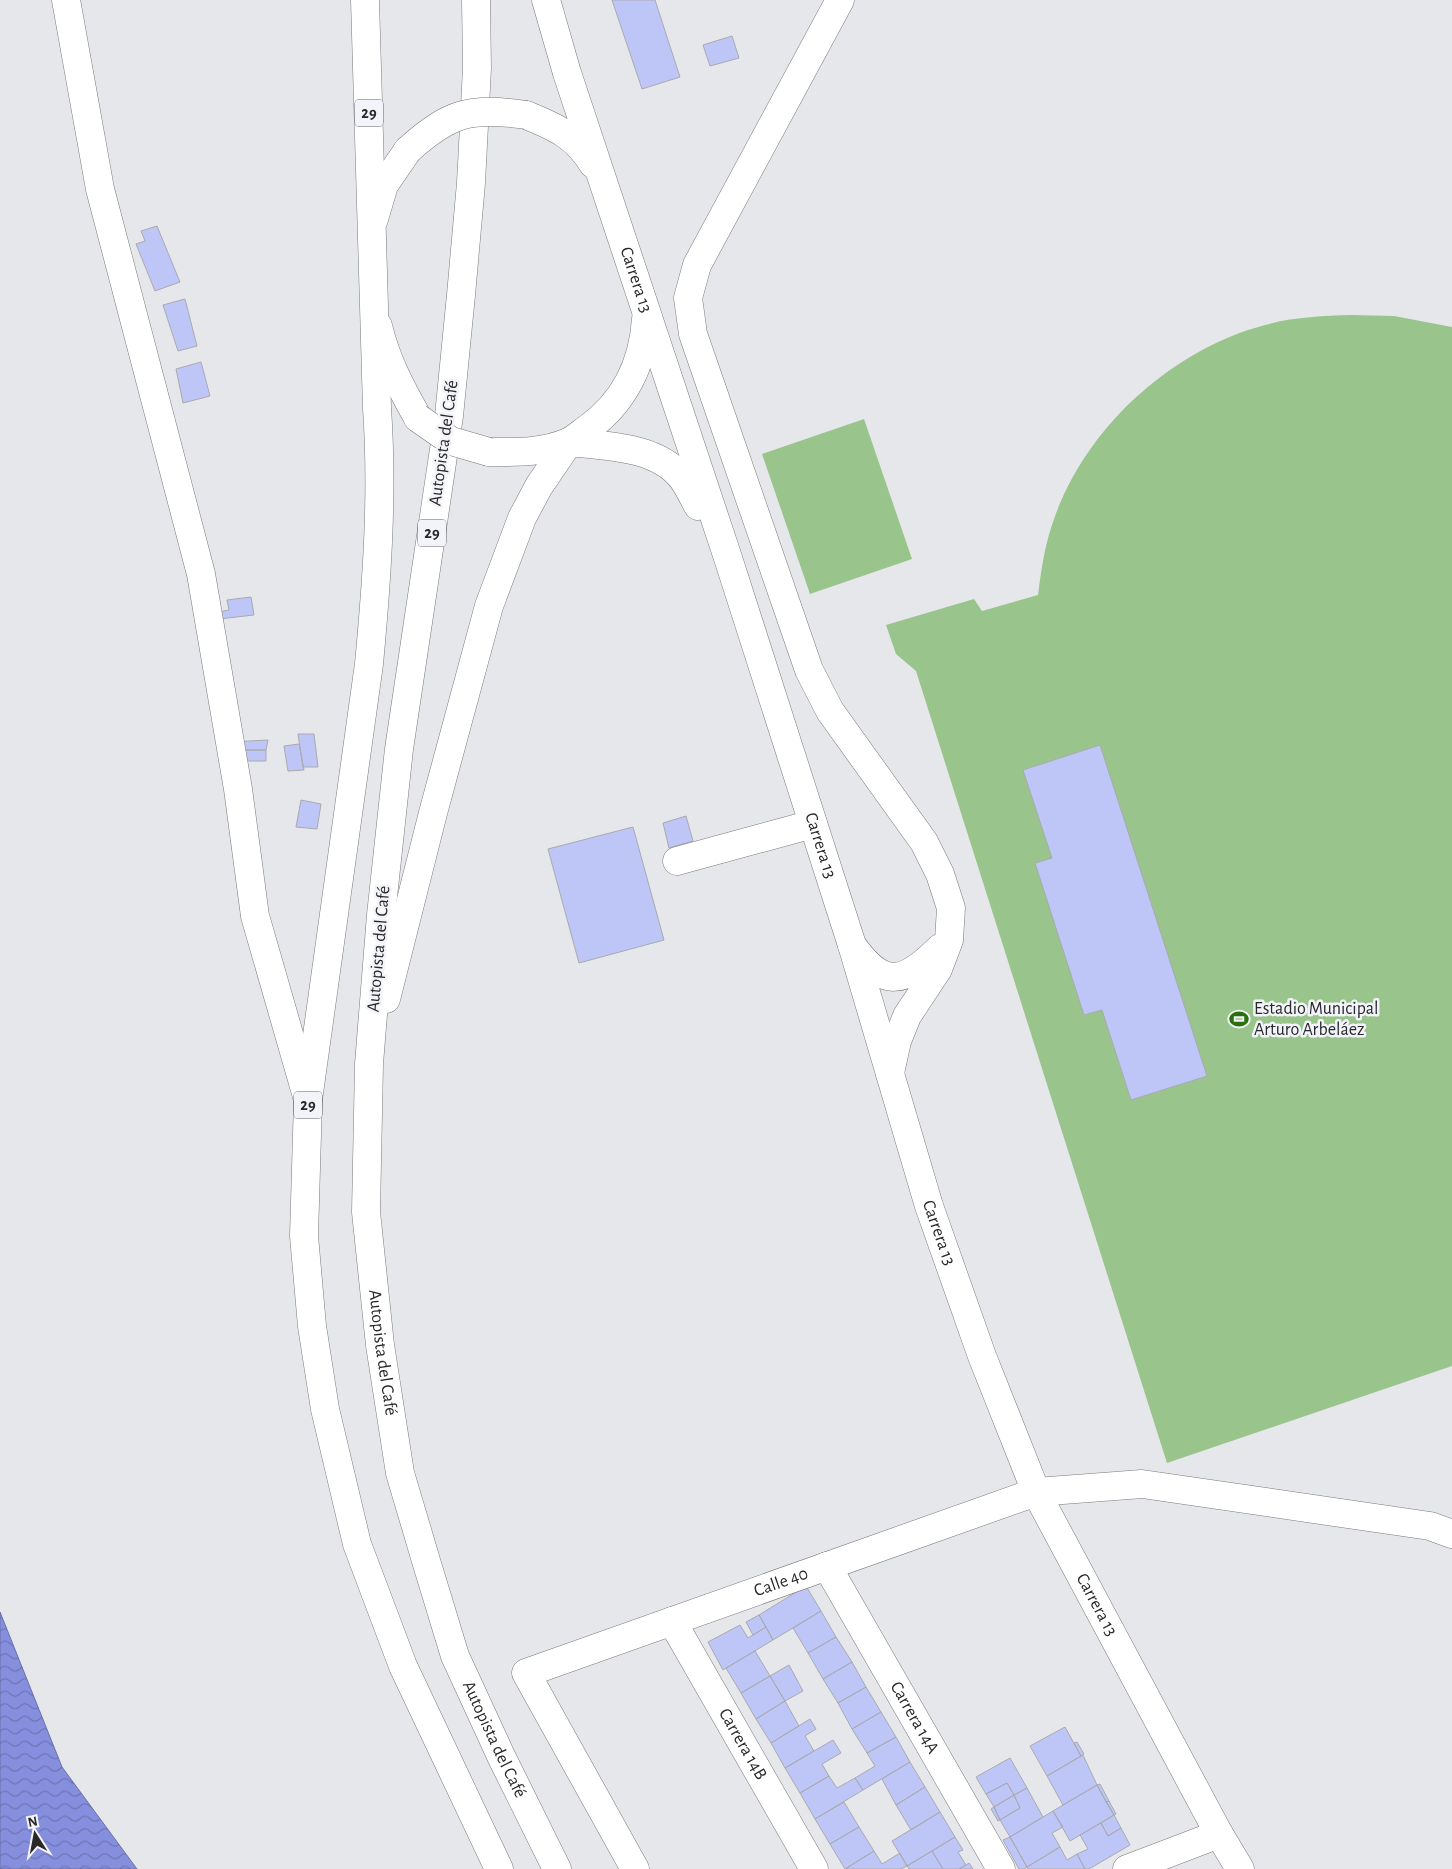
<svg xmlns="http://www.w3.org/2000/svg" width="1452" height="1869" viewBox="0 0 1452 1869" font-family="'Alegreya Sans',sans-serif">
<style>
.green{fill:#99c48c}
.water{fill:url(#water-waves);stroke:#6a70a8}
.building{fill:#bec6f8;stroke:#a9aaaf}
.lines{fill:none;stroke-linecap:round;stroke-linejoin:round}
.minor-casing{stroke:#797a7e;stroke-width:29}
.major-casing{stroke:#797a7e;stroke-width:29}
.highway-casing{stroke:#797a7e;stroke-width:29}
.minor{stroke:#fff;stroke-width:28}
.major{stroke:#fff;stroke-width:28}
.highway{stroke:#fff;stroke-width:28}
.major-bridge-casing{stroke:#797a7e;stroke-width:29;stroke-linecap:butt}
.major-bridge{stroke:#fff;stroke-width:28}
.labels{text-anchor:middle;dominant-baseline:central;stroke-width:5;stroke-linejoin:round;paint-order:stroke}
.shield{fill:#f3f4f9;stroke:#666669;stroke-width:1}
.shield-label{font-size:16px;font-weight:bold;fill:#29292b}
.street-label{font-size:18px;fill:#29292b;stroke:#f3f4f9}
.poi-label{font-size:18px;fill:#29292b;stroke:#f3f4f9;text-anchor:start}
</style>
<defs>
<pattern id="water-waves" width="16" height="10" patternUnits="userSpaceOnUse" patternTransform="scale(1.25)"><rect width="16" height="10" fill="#868fde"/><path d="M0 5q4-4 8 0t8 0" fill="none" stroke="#6e75b4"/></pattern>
</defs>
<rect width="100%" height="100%" fill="#e6e7eb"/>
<path class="green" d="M1351,315l43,1 58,11v1039l-285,97 -251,-792 -20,-17 -10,-29 88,-26 8,12 56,-16c3,-23 6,-45 13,-67 30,-96 117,-177 214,-203 28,-8 57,-9 86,-10z
M864,419l48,140 -102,35 -48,-140z"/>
<path class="water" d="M0,1612l62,155 75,102h-137z"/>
<path class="building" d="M612,0h43l25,77 -38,12z
M732,36l7,22 -29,8 -7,-21z
M157,226l23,56 -25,9 -19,-47 9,-3 -4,-10z
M185,299l12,47 -19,5 -15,-46z
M201,362l9,34 -27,7 -7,-34z
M251,597l3,18 -35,4 -1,-7 11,-2 -2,-10z
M298,734h16l4,33h-15z
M268,740l-2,10h-34l-1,-8z
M299,744l5,26 -16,1 -4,-25z
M1100,745l107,331 -76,24 -29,-90 -18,5 -49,-152 17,-5 -29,-88z
M232,750h34v11h-32z
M301,800l20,4 -4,25 -21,-2z
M686,816l7,25 -24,7 -6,-25z
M633,827l31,113 -85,23 -31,-114z
M806,1586l15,25 -48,29 -14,-25z
M821,1611l15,26 -28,16 -15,-25z
M759,1615l7,12 -13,8 -7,-13z
M740,1625l8,13 18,-11 7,13 -50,30 -15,-28z
M836,1637l16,25 -29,17 -15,-26z
M755,1651l15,25 -29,17 -15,-25z
M852,1662l14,25 -28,16 -15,-24z
M789,1665l14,26 -18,10 -15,-25z
M770,1676l15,25 -29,18 -15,-26z
M866,1687l15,25 -29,17 -14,-26z
M785,1701l14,25 -28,17 -15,-24z
M881,1712l15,25 -29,16 -15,-24z
M810,1719l6,10 -11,7 9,15 -29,17 -14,-25z
M1065,1727l16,29 -34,20 -17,-30z
M896,1737l14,25 -47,28 -8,-12 20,-12 -8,-13z
M833,1740l8,13 -19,11 7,12 -29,17 -15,-25z
M1077,1742l7,12 -3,2 -7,-13z
M1083,1755l14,30 -34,20 -16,-29z
M1010,1758l17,30 -13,7 -7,-12 -21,11 -10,-17z
M910,1762l15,25 -29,18 -14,-26z
M829,1776l8,12 18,-10 8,12 -48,29 -15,-26z
M1007,1783l7,12 -20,12 -8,-13z
M1100,1784l9,17 -3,1 -9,-17z
M1097,1785l17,30 -44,26 -17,-30z
M925,1787l15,25 -29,18 -15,-25z
M1027,1788l16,29 -33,20 -10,-17 20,-12 -6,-13z
M1014,1795l6,13 -20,12 -6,-13z
M1109,1801l7,13 -2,1 -8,-13z
M844,1802l15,25 -29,17 -15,-25z
M994,1807l6,13 -2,1 -7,-12z
M1053,1811l10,16 -11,6 8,14 -33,20 -17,-30z
M940,1812l15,25 -48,29 -15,-25z
M1114,1815l7,13 -13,8 -7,-13z
M1101,1823l7,13 13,-8 9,17 -41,24h-4l-8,-15 11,-5 -8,-14z
M859,1827l15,24 -29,18 -15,-25z
M955,1837l8,13 -5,2 8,13 -7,4h-16l-11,-18z
M1010,1837l17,30 -3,2h-5l-16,-29z
M1060,1847l7,13 10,-6 8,15h-57l-1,-2z
M874,1851l8,13 18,-11 7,13 -6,3h-56z
M932,1851l11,18h-34l-2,-3z
M969,1863l4,6h-14l7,-4z"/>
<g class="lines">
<g class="minor-casing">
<g id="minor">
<path d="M66,0l34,189 101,385 37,215 17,127 53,184"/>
<path d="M840,0l-143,265 -9,33 5,36 116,336 21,41 94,131 16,32 11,34 -2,32 -11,29 -31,47 -10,25 -7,32"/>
<path d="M677,861l136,-37"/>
<path d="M852,945c32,45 52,39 88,3"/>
<path id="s1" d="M827,1566l174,303"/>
<path id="s2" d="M672,1621l142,248"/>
<path id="s3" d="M635,1869l-109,-196 510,-181 106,-8 288,42 22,8"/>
<path d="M1127,1869l92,-35"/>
</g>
</g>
<g class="major-casing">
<g id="major">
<path id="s4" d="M546,0l21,73 161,485 124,387 77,261 53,150 54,136 183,342 21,35"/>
<path d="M526,115c30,12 50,21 67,49"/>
<path d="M374,219l10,-34 24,-35"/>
<path d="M378,326c8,34 23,62 40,92"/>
<path d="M569,442c37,4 88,4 113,36 6,8 11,19 16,28"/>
<path d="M489,452c27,0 54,1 79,-10 7,-3 13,-9 19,-13 37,-26 56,-65 59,-110"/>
</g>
</g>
<g class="highway-casing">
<g id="highway">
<path d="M365,0l12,408c6,86 0,171 -8,256l-61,436 -4,136 8,90 13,83 32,135 46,122 96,203"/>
<path id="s5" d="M476,0l1,68 -6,115 -10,112 -12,121 -50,333 -18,166 -12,149 -3,148 14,133 20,128 27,91 28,92 46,100 56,113"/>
<path d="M386,999l47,-186 56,-207 33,-88 17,-32 30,-44"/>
</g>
</g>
<use href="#minor" class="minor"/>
<use href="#major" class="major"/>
<use href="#highway" class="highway"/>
<g class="major-bridge-casing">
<path id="major-bridge" d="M408,150c42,-38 63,-43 118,-35
M418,418l33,23 38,11"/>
</g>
<use href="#major-bridge" class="major-bridge"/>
</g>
<defs>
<g id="stadium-bare" transform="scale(1.5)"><path d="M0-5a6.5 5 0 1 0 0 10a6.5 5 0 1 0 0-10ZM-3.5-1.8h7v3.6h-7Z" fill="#2b6f0a" stroke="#f3f4f9" stroke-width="2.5" paint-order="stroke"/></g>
</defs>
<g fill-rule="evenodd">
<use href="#stadium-bare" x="1239" y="1019"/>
</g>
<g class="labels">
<g class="shield">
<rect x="355" y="99.5" width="28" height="27" rx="4"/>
<rect x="418" y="519.5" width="28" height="27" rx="4"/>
<rect x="294" y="1091.5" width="28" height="27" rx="4"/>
</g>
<g class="shield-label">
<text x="369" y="113">29</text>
<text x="432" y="533">29</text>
<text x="308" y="1105">29</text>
</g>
<g class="street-label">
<text stroke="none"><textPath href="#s4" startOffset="294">Carrera 13</textPath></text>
<text transform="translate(444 443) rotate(-82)">Autopista del Café</text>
<text stroke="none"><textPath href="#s4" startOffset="889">Carrera 13</textPath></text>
<text transform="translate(379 949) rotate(-85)">Autopista del Café</text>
<text stroke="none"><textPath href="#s4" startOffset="1294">Carrera 13</textPath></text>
<text stroke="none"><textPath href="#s5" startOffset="1360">Autopista del Café</textPath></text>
<text stroke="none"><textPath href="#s3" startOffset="495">Calle 40</textPath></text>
<text stroke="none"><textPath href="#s4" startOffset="1699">Carrera 13</textPath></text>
<text stroke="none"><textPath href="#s1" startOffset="175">Carrera 14A</textPath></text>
<text stroke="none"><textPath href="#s5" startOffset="1765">Autopista del Café</textPath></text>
<text stroke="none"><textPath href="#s2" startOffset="142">Carrera 14B</textPath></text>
</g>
<g class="poi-label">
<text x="1254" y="1009">Estadio Municipal<tspan x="1254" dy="21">Arturo Arbeláez</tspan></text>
</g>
</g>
<g transform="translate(35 1834) rotate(349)" stroke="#f3f4f9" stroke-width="4" paint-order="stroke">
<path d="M0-4L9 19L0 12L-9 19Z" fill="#29292b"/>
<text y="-8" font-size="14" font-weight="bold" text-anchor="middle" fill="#29292b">N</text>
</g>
</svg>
